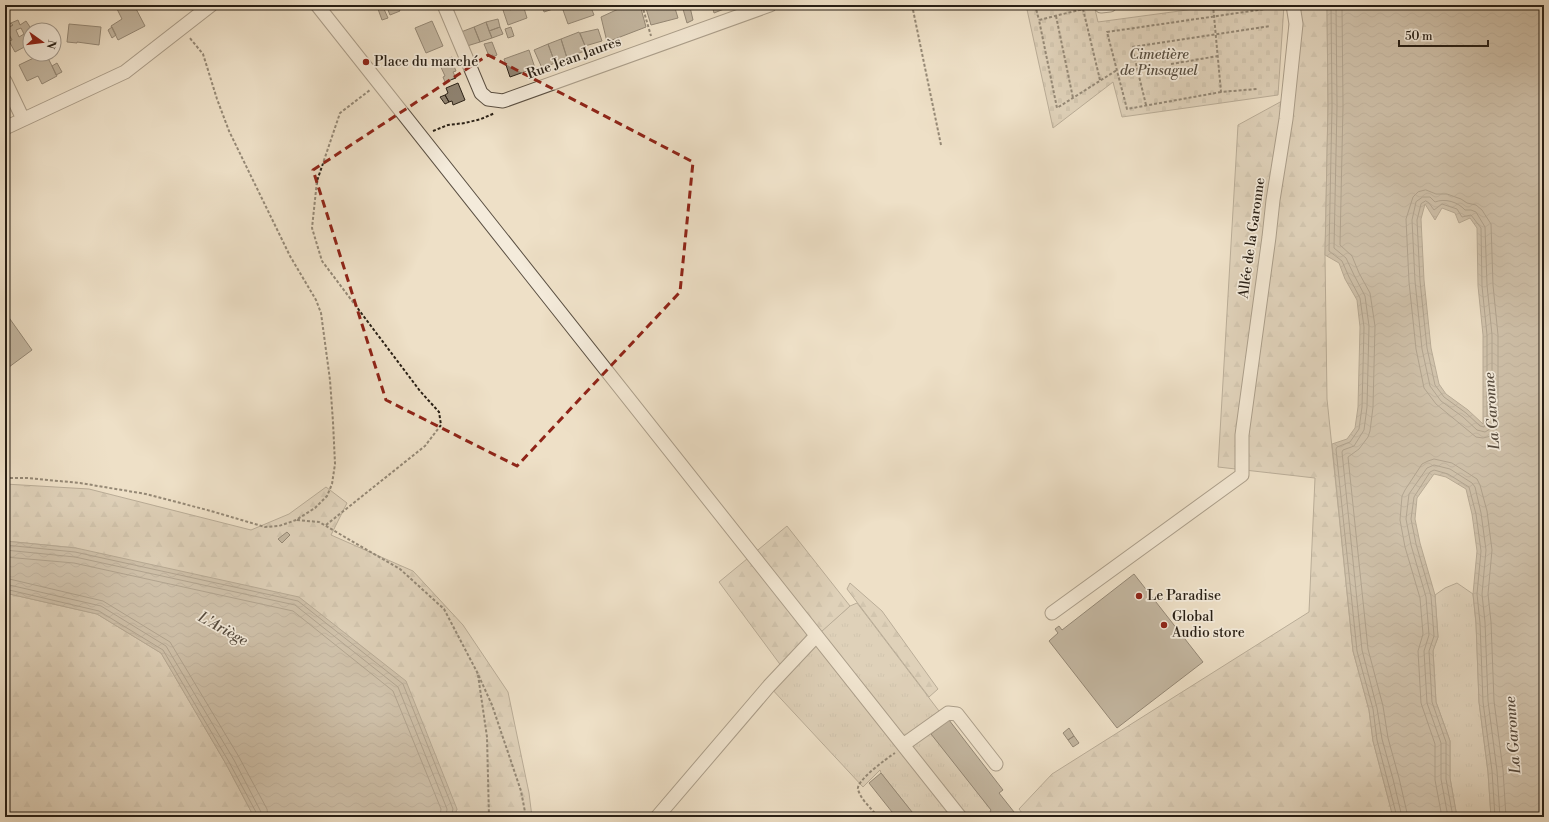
<svg xmlns="http://www.w3.org/2000/svg" width="1549" height="822" viewBox="0 0 1549 822" font-family="'Libre Bodoni',serif">
<style>
.grass{fill:url(#grass-tufts);stroke:#7a6f5f}
.forest{fill:url(#forest-firs);stroke:#7a6f5f}
.cemetery{fill:url(#cemetery-stones);stroke:#7a6f5f}
.water{fill:url(#water-waves);stroke:#776b5b;fill-rule:evenodd}
.lines{fill:none;stroke-linecap:round;stroke-linejoin:round}
.shore{stroke:#6a5e50;stroke-width:1}
.building{fill:#8f8372;stroke:#281f15;fill-rule:evenodd}
.minor-casing{stroke:#5a4f42;stroke-width:15}
.path{stroke:#281f15;stroke-width:2;stroke-dasharray:3 2;stroke-linecap:butt}
.minor{stroke:#f4ebdb;stroke-width:13}
.marked{fill:none;stroke:#8f2418;stroke-width:3;stroke-dasharray:8 5;stroke-linejoin:round}
.poi-dot{fill:#8f2418;stroke:#f4ebdb;stroke-width:1.5}
.labels{text-anchor:middle;dominant-baseline:central;stroke-width:3.5;stroke-linejoin:round;paint-order:stroke}
.park-label{font-size:14px;font-style:italic;fill:#594f41;stroke:#f4ebdb}
.street-label{font-size:14px;fill:#281f15;stroke:#f4ebdb}
.poi-label{font-size:14px;fill:#281f15;stroke:#f4ebdb;text-anchor:start}
.water-label{font-size:15px;font-style:italic;fill:#564b3e;stroke:#f4ebdb}
</style>
<defs>
<pattern id="grass-tufts" width="24" height="20" patternUnits="userSpaceOnUse"><rect width="24" height="20" fill="#ccbfa9"/><path d="M3 7l-1-3M5 7V3M7 7l1-3M15 17l-1-3M17 17v-4M19 17l1-3" fill="none" stroke="#afa491"/></pattern>
<pattern id="forest-firs" width="22" height="20" patternUnits="userSpaceOnUse"><rect width="22" height="20" fill="#ccbfa9"/><path d="M5 1l3.5 6h-7zM16 11l3.5 6h-7z" fill="#afa491"/></pattern>
<pattern id="cemetery-stones" width="16" height="16" patternUnits="userSpaceOnUse"><rect width="16" height="16" fill="#ccbfa9"/><path d="M2 7V4a2 2 0 0 1 4 0v3zM10 15v-3a2 2 0 0 1 4 0v3z" fill="#afa491"/></pattern>
<pattern id="water-waves" width="16" height="10" patternUnits="userSpaceOnUse"><rect width="16" height="10" fill="#ab9e8a"/><path d="M0 5q4-4 8 0t8 0" fill="none" stroke="#8b8070"/></pattern>
</defs>
<rect width="100%" height="100%" fill="#eee0c7"/>
<filter id="stains"><feTurbulence type="fractalNoise" baseFrequency=".005" numOctaves="4"/><feColorMatrix values="0 0 0 0 .2 0 0 0 0 .09 0 0 0 0 .02 0 0 0 .5 -.17"/></filter>
<radialGradient id="worn" r=".72"><stop offset=".6" stop-color="#630" stop-opacity="0"/><stop offset="1" stop-color="#630" stop-opacity=".3"/></radialGradient>
<path class="grass" d="M1457,583l16,11 3,29 3,79 9,70 3,45h-34l-7,-39v-37l-14,-39 -3,-52 5,-13 -3,-42 10,-7z
M857,603l82,108 -33,32 25,-10 60,77 3,7h-78l-35,-44 -1,-3 -17,17 -94,-101 47,-50 34,-30z"/>
<path class="forest" d="M1291,5h36l1,101 -3,149 2,144 26,252 16,59 4,31 20,76h-368l-6,-8 33,-35 257,-162 6,-134 -97,-11 20,-342 44,-24z
M5,484l84,5 162,41 38,-16 37,-27 21,16 -16,32 82,36 50,54 45,67 21,101 3,24h-78l3,-8 -381,-261 -71,-7z
M787,526l63,80 -68,61 -63,-85z
M850,583l32,28 56,78 -9,8 -82,-108z
M5,593l92,21 64,39 65,111 28,53h-249z"/>
<path class="cemetery" d="M1026,5h68l4,17 126,-17h60l-6,90 -156,22 -9,-35 -60,46z"/>
<path class="water" d="M1327,5h217v812h-53l-3,-45 -9,-70 -3,-79 -3,-29 4,-43 -5,-37 -6,-25 -20,-12 -12,-3 -17,24 -2,21 5,24 15,52 3,42 -5,14 3,51 14,39v37l7,39h-64l-20,-76 -4,-31 -16,-59 -21,-207 15,-5 8,-11 3,-21 2,-80 -3,-27 -12,-21 -6,-16 -14,-8 3,-149zM1425,204l10,16 7,-12 13,5 4,10 11,-5 7,10 1,58 5,49v89l-15,-14 -22,-16 -7,-10 -8,-36 -7,-68 -3,-61z
M5,541l71,7 223,49 107,84 51,128 -3,8h-200l-28,-53 -65,-111 -64,-39 -92,-21z"/>
<g class="lines">
<path class="shore" d="M1331,5l1,101 -3,145 13,10 7,16 11,21 4,29 -2,80 -3,22 -9,13 -13,5 -1,2 21,202 16,58 4,31 20,77
M1336,5l1,101 -3,142 12,10 8,17 11,21 4,30 -2,81 -3,23 -10,16 -11,4 -1,2 20,198 15,58 5,31 11,40 9,38
M1342,5l1,101 -3,139 12,11 7,17 11,20 5,33 -2,81 -3,24 -2,6 -9,12 -11,8 20,192 15,57 5,32 11,40 9,39
M1426,190l10,4h11l14,5 6,4 9,2 6,5 9,14 2,61 5,50v87l-2,8 -5,6 -8,2 -7,-1 -40,-33 -12,-16 -8,-39 -7,-67 -3,-63 7,-22 5,-5z
M1423,197h7l5,5c10,-4 23,0 30,8h6l5,2 9,15 2,58 5,50v89l-2,5 -5,3 -8,-2 -14,-13 -22,-16 -11,-15 -8,-37 -7,-68 -3,-61 4,-18z
M1426,201l3,2 5,7 8,-6 15,5 5,8 9,-2 10,13 1,58 5,49v87l-3,5 -4,-1 -14,-13 -22,-16 -9,-12 -8,-37 -7,-67 -3,-61 4,-16z
M5,545l70,7 223,49 105,83 50,125 -2,8
M5,550l70,7 220,48 103,82 49,122 -1,8
M5,557l69,6 219,48 100,80 48,118 -1,8
M5,578l98,23 67,41 69,115 28,52 1,8
M5,584l96,22 65,40 68,114 27,52 1,5
M5,589l94,22 64,39 66,112 28,52v3
M1442,817l-7,-37v-36l-14,-41 -3,-52 5,-17 -3,-36 -15,-51 -5,-27 2,-24 3,-6 17,-26 6,-3 6,-2 18,4 25,16 3,6 7,26 5,39 -4,44 3,28 3,79 9,69 3,47
M1448,817l-7,-38v-36l-14,-40 -3,-52 5,-16 -3,-38 -15,-52 -5,-26 3,-25 18,-26 7,-3 16,4 22,14 3,4 6,26 5,37 -4,44 3,28 3,79 9,70 3,46
M1453,817l-7,-38v-37l-14,-40 -3,-51 5,-15 -3,-40 -15,-52 -5,-25 3,-22 16,-25 4,-2 14,4 21,13 7,27 5,37 -4,43 3,29 3,79 9,69 3,46"/>
</g>
<path class="building" d="M120,5h14l11,21 -27,14 -7,-14 11,-7 -6,-12z
M508,5l2,5 13,-5 4,13 -19,7 -6,-18z
M542,5h23l-21,7z
M577,5h13l4,10 -26,9 -5,-14z
M627,5h13l6,22 -39,15 -6,-25z
M645,5h29l4,13 -27,7z
M712,5h11l1,4 -10,4z
M383,7l5,11 -6,2 -4,-11z
M398,7l2,4 -10,4 -2,-5z
M690,7l3,13 -6,3 -4,-14z
M498,19l2,8 -11,4 -3,-9z
M18,20l2,5 6,-4 4,6v17l-15,8 -6,-11 3,-1 -6,-11 7,-4 -2,-2zM21,28l3,6 -5,3 -3,-7z
M432,21l11,25 -17,7 -11,-25z
M486,22l6,16 -12,4 -6,-15z
M11,23l2,2 -7,4 6,11 -3,1 -4,-9v-5z
M69,24l32,3 -2,18 -22,-3v1l-10,-1z
M112,27l4,8 -4,3 -4,-8z
M474,27l6,15 -13,4 -6,-14z
M500,27l3,7 -11,4 -3,-7z
M511,27l3,9 -6,2 -3,-9z
M598,29l4,12 -17,5 -5,-13z
M579,32l8,18 -20,8 -6,-19z
M561,39l6,19 -12,5 -7,-19z
M492,42l5,13 -4,2v-2l-4,1 -5,-12z
M548,44l7,19 -13,5 -8,-18z
M529,50l6,18 -25,9 -6,-18z
M42,54h4l11,22 -15,8 -4,-8 -11,5 -8,-16z
M452,57l3,8 -1,1 2,5 -3,1 3,6 -11,4 -2,-5 2,-1 -6,-13z
M57,63l5,9 -6,3 -4,-9z
M458,83l7,17 -12,5 -1,-4 -3,1 -4,-7 3,-2 -2,-5z
M445,95l4,7 -4,2 -5,-7z
M5,312l27,38 -27,20z
M287,532l3,3 -8,8 -4,-4z
M1134,574l69,88 -86,66 -68,-87 9,-8 -3,-4 4,-3 3,4z
M949,720l54,70 -4,3 19,24h-24l-4,-5 1,-2 -60,-76z
M1069,728l5,8 -6,4 -5,-7z
M1074,736l5,7 -6,4 -5,-7z
M881,773l35,44h-20l-27,-34z"/>
<g class="lines">
<g class="minor-casing">
<path id="minor" d="M317,5l643,812
M444,5l37,88 7,6 15,2 267,-96
M1101,5v1l9,-1
M5,81l18,38
M5,128l120,-56 86,-67
M1052,613l190,-138v-40l27,-198 4,-37 13,-81 10,-95 -3,-19
M903,745l45,-32 9,1 39,50
M657,817l112,-131 47,-50"/>
</g>
<path class="path" d="M642,5l9,31
M912,5l29,140
M1035,5l4,15
M1077,5l2,5
M1213,5l8,87 36,-3
M1056,16l17,82
M1171,64l47,-8
M1100,80l-17,-71 -44,11 18,88 60,-38
M1221,92l-94,17 -20,-77 172,-25
M1146,105l-14,-58 138,-21
M433,131l15,-6 17,-2 16,-4 14,-6
M5,478h22l53,5 66,11 65,17 54,16 14,-1 17,-6 19,-12 12,-12 5,-12 3,-20 -2,-42 -3,-42 -9,-67 -5,-13 -26,-44 -61,-125 -12,-32 -14,-45 -14,-17
M297,520l22,2 81,47 44,40 33,63 15,33 29,86 5,26
M326,525l99,-79 16,-21 -2,-13 -19,-21 -98,-130 -10,-33 5,-47 23,-68 30,-23
M478,675l9,62 2,80
M878,817c-6,-8 -18,-18 -20,-28 -2,-8 29,-31 37,-36"/>
<use href="#minor" class="minor"/>
</g>
<path d="M0 0H1549V822H0ZM488,55l205,107 -13,130 -163,174 -131,-66 -73,-230z" fill="#eee0c7" fill-opacity=".55" fill-rule="evenodd"/>
<path class="marked" d="M488,55l205,107 -13,130 -163,174 -131,-66 -73,-230z"/>
<g class="poi-dot">
<circle cx="366" cy="62" r="4"/>
<circle cx="1139" cy="596" r="4"/>
<circle cx="1164" cy="625" r="4"/>
</g>
<g class="labels">
<g class="park-label">
<text x="1159" y="55">Cimetière<tspan x="1159" dy="16">de Pinsaguel</tspan></text>
</g>
<g class="street-label">
<text transform="translate(574 58) rotate(-20)">Rue Jean Jaurès</text>
<text transform="translate(1252 238) rotate(-82)">Allée de la Garonne</text>
</g>
<g class="poi-label">
<text x="374" y="62">Place du marché</text>
<text x="1147" y="596">Le Paradise</text>
<text x="1172" y="617">Global<tspan x="1172" dy="16">Audio store</tspan></text>
</g>
<g class="water-label">
<text transform="translate(1492 411) rotate(-94)">La Garonne</text>
<text transform="translate(223 629) rotate(29)">L'Ariège</text>
<text transform="translate(1513 735) rotate(-94)">La Garonne</text>
</g>
</g>
<rect width="1549" height="822" fill="none" stroke="#eee0c7" stroke-width="20"/>
<rect x="6" y="6" width="1537" height="810" fill="none" stroke="#281f15" stroke-width="2"/>
<rect x="10" y="10" width="1529" height="802" fill="none" stroke="#281f15"/>
<g transform="translate(42 42) rotate(104)"><circle r="19" fill="#f4ebdb" stroke="#a2998c"/>
<path d="M0-3L7 15L0 10L-7 15Z" fill="#8f2418"/>
<text y="-6" font-size="11" font-weight="bold" text-anchor="middle" fill="#281f15">N</text>
</g>
<path d="M1399 40v6h89v-6" fill="none" stroke="#281f15" stroke-width="2"/>
<text x="1405" y="40" font-size="12" fill="#281f15" stroke="#f4ebdb" stroke-width="3" paint-order="stroke">50 m</text>
<rect width="100%" height="100%" filter="url(#stains)"/>
<rect width="100%" height="100%" fill="url(#worn)"/>
</svg>
